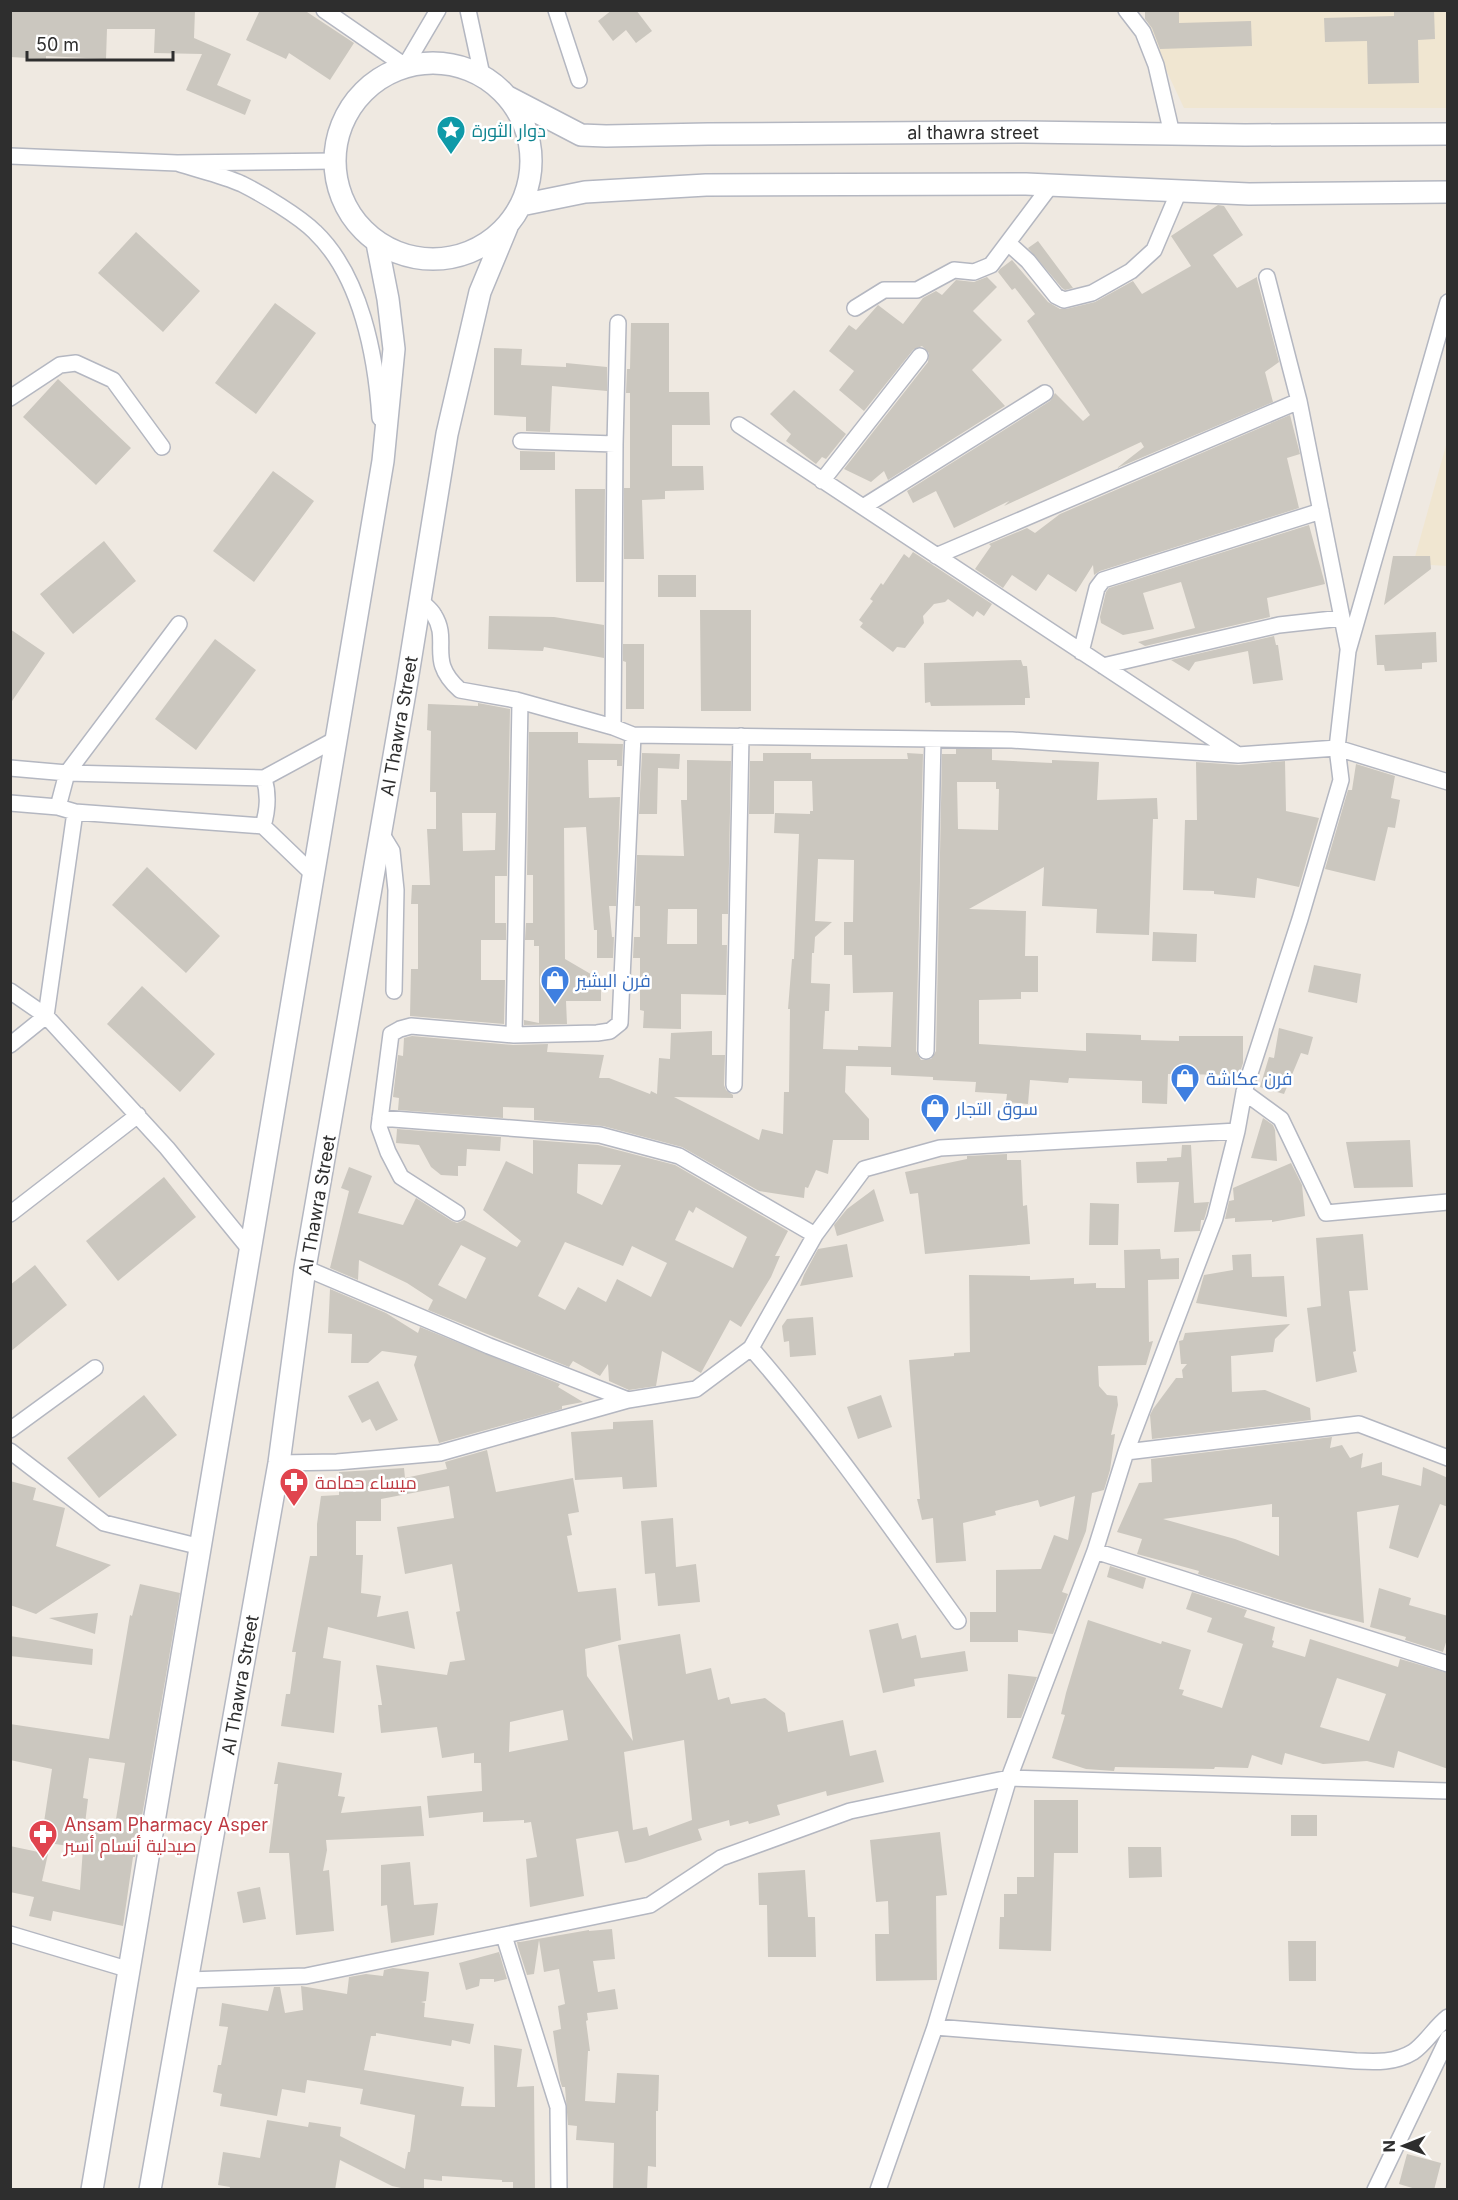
<svg xmlns="http://www.w3.org/2000/svg" width="1458" height="2200" viewBox="0 0 1458 2200" font-family="Inter,Cairo,sans-serif">
<style>
.education{fill:#f0e6d1}
.building{fill:#cbc7bf;fill-rule:evenodd}
.lines{fill:none;stroke-linecap:round;stroke-linejoin:round}
.minor-casing{stroke:#b4b7c1;stroke-width:18}
.secondary-casing{stroke:#b4b7c1;stroke-width:24}
.minor{stroke:#fff;stroke-width:15}
.secondary{stroke:#fff;stroke-width:21}
.labels{text-anchor:middle;dominant-baseline:central;stroke-width:5;stroke-linejoin:round;paint-order:stroke}
.culture-label{font-size:18px;fill:#0d838f;stroke:#fff;text-anchor:start}
.street-label{font-size:18px;fill:#2e2e2e;stroke:#fff}
.shop-label{font-size:18px;fill:#366cbe;stroke:#fff;text-anchor:start}
.health-label{font-size:18px;fill:#be3a42;stroke:#fff;text-anchor:start}
</style>
<rect width="100%" height="100%" fill="#efe9e1"/>
<path class="education" d="M1145,11h302v97h-263l-31,-66z
M1447,442v124l-34,-2z"/>
<path class="building" d="M10,10h185l-1,28 37,16 -14,31 34,15 -6,15 -59,-25 16,-36 -48,-1 1,-24h-48l-1,30 -60,-3v3l-36,-2z
M260,10h44l50,33 -24,37 -41,-27 -3,6 -40,-19z
M612,10h24l16,21 -16,12 -10,-13 -13,11 -15,-20z
M1145,10h34v13l72,-2 1,25 -92,3 -8,-21 -7,-9z
M1394,10h40l1,29 -17,1 1,43 -51,1 -1,-43 -42,1 -1,-24 70,-2z
M1218,205l6,1 19,29 -30,20 24,33 20,-11v2l22,83 -14,10 8,30 -156,66 27,-21 -3,-5 -137,64 5,-5 -55,27 -18,-37 -23,12 -6,-12 143,-90 5,-8 28,28 7,-6 -63,-94 8,-7 -20,-26 -3,2 -14,-18 2,-3 12,-9 36,42 12,7h6l29,-7 38,-21 9,13 49,-28 -20,-30z
M136,232l64,59 -37,41 -65,-59z
M1038,241l35,47 -8,2 -3,-2 -34,-40z
M987,277l10,10 -24,24 29,29 -30,30 33,36 -117,74 -4,-9 -13,11 -27,-13 84,-107 1,-9 -7,-7 -9,4 -49,61 -25,-21 15,-19 -25,-20 20,-26 7,5 22,-25 25,19 20,-26 13,-7 6,4 14,-15 18,2z
M275,303l41,30 -60,81 -41,-31z
M631,323h38v69h40l1,33h-38v41h31l1,24 -39,1v8l-23,1 2,59h-20v-71h6v-95h-4l1,-24h3z
M494,348l28,1 -1,16 45,2v-4l41,4v24l-55,-5 -2,46 -24,-1v-14l-32,-2z
M58,379l73,69 -35,37 -73,-68z
M794,390l52,44 -20,25 -4,-2 -6,7 -30,-23 5,-7 -21,-20z
M1290,415l10,39 -13,4 12,50 -199,63 -6,4 -1,-10 -17,27 -28,-18 -12,17 -24,-16 -9,13 -28,-19 16,-23 -2,-2 38,-16 8,5 25,-19z
M520,451l35,1v18h-35z
M273,471l41,30 -60,81 -41,-31z
M575,489h30l-1,93h-28z
M1309,525l16,59 -58,14 3,19 -125,29 -7,-4 57,-14 -14,-46 -38,11 11,36 -31,6 -22,-12 -1,-6 6,-25 3,-4z
M104,541l32,40 -63,53 -33,-40z
M913,552l79,52 -8,12 -7,-5 -4,6 -25,-18 -3,3 -11,2 -11,12 1,7 -19,25 -8,-1 -4,5 -33,-25 3,-4 -4,-3 14,-19 -3,-2 11,-16 2,2 21,-31 5,4z
M1393,556h37l1,13 -47,36z
M658,575h38v22h-38z
M700,610h51v101h-50z
M489,616l65,1 50,8v33l-60,-11 -1,4 -55,-2z
M10,629l35,24 -35,51z
M1436,632l1,30 -15,1v6l-37,2 -1,-6h-7l-2,-30z
M1274,636l2,9h2l5,35 -30,4 -5,-33 -53,11 -6,9 -18,-11z
M215,639l41,31 -60,80 -41,-31z
M623,644h21v65h-18v-47l-3,-1z
M1021,660l2,6h4l3,32h-5v7l-94,1 -1,-4 -5,1 -1,-40z
M478,703l32,6 -3,167h-12v47h11v17h-25v40h24l-1,44 -94,-8 1,-47h7v-65h-7l1,-19h18l-3,-56h9v-37h-6l1,-61 -4,-1 1,-26 50,2zM462,813h34l-1,37 -32,1z
M529,732h49v11l45,1 -1,22h-5v-6h-29l1,38 31,-1 -4,109h-7l3,31h2l-1,21h-16v-28h-3l-8,-103 -22,1 1,131 36,21v21h-35l1,23 -43,1v-5l15,3v-77h-5v-6h-9l1,-17h7v-48h-6z
M956,749h36v11l60,3v-3l47,2 -2,38 60,-2 1,21h-5l-4,116 -53,-2 1,-24 -55,-3 2,-39 -75,42 57,2 -1,45h13v36h-17v7l-42,1v44l107,7v-18l55,2v5l38,1v-5h64v27l-4,12 -71,-1 -1,30 -25,-1v-22l-73,-3 -1,5 -38,-3 -2,24 -22,-2 1,-8 -32,-2 1,-10 -43,-2v-3l-42,-2v-8l-45,-1 -1,26 24,27v21h-36l-5,34 -12,-4 -8,18 -3,-1 -1,11 -45,-7 -77,-44 -79,-21 -69,-6v-12l-31,-1v11l-105,-8 1,-12 -6,-1 5,-42 5,1 1,-18 8,-2 101,9 35,-1 -1,8 57,3 -5,23h10l41,16 1,-3 6,3 2,-36 11,1 1,-26 41,-2v24h13l-1,30 2,5 7,5v3l-59,-1 85,43 3,-11 21,5 1,-42h5l1,-83h-2l4,-50h2l5,-125 -25,-1 1,-20 35,1v-3h3l-1,-30h-38v33h-25l1,-53h13v-8h48v6h97l-1,-6 16,1 -7,297 5,9 10,-1 5,-8 6,-297h14zM957,782h39v7h3l-1,41 -40,-1zM818,859l36,1 -1,62h-9v33h8l1,38 40,-1 -2,55 -33,-1v4l-35,-1 2,-38h4l1,-27 -19,-1 1,-30h2l1,-16 17,-15 -17,-1z
M642,753l38,1 -1,15 -21,-1 -1,46h-18z
M687,760l44,1 -3,153h-6v31h5l-1,50 -45,-1v35l-38,-1 1,-17 -4,-1v-52h-7l1,-21h6v-31h-5l2,-51 47,1 -3,-56h6zM668,909h29v35h-30z
M1285,761l1,50 33,7 -20,69 -42,-9 -2,20 -41,-4v-3l-31,-1 2,-70h12l-1,-58 43,3z
M1356,764l39,12 -4,22 9,2 -5,28 -7,-1 -13,54 -50,-12 23,-79h4z
M147,867l73,69 -34,37 -74,-68z
M1153,932l44,2 -1,28 -44,-1z
M1314,965l47,9 -4,29 -49,-11z
M142,986l73,68 -35,38 -73,-68z
M1279,1028l34,9 -5,18 -7,-2 -17,41 -24,-7 9,-30 5,1z
M1263,1118l10,7 2,5 2,31 -26,-3z
M397,1129l104,8 -1,14 -33,-2 -1,17h-8v10l-17,-1 -10,-8 -12,-22 -23,-2z
M533,1140l65,5 77,20 113,66 -13,25h5l-9,21 -20,33 -10,17 -11,-7 -29,53 -39,-22 -6,35 -27,4 -20,-9 -1,-17 -8,12 -27,-15 -4,6 -141,-57 5,-10 -26,-17 -48,-23 -1,20 -28,-12 19,-77 -8,-3 8,-21 23,9 -14,37 45,12 13,-27 36,23 5,2 7,-3 53,27 4,-6 -38,-31 23,-49 27,13zM578,1164l43,1 -19,40 -25,-12zM696,1207l51,30 -14,31 -58,-28 14,-30 4,3zM565,1242l58,24 9,-20 35,17 -16,34 -34,-18 -11,23 -28,-15 -13,23 -27,-14zM461,1245l25,13 -20,41 -28,-14z
M1410,1140l3,47 -59,1 -8,-46z
M1182,1145h9l3,58 15,-1 -5,18h-3l-1,11 -26,1 5,-50 -42,1 -1,-21 31,-1v-3l14,-1z
M1007,1154v6h14l2,46 4,-1 3,39 -105,10 -7,-61 -8,1 -5,-22 62,-13v-3z
M1291,1163l11,22 3,31 -33,6v-2l-37,2v-4l-10,1 4,-18 5,-1 -1,-12z
M164,1177l32,40 -78,64 -32,-40z
M874,1189l10,32 -47,15 -3,-11 13,-16z
M1090,1203l29,1 -1,41h-29z
M1363,1234l5,56 -19,1 7,60 -3,1 4,20 -41,10 -9,-74 14,-2 -5,-68z
M847,1244l6,33 -53,9 4,-11 14,-26z
M1160,1249l1,10 18,-1v21l-31,1 1,62 4,-1 -7,24 -48,1 1,20 8,9 10,1 1,9 -7,30 4,-1 -5,36 -6,20 -12,3 -6,38 -24,61 6,2 -15,40 -35,-4v12h-48v-30h26v-42l45,-1 13,-34 14,5 7,-44 -35,11 -2,-7 -43,11 1,4 -33,8 3,38 -30,2 -3,-45 -11,2 -5,-21h3l-11,-139 45,-4v-3l16,-1 -1,-77 61,1v4l44,-2v6l22,-1v5h29l-1,-38z
M1251,1254l1,23 32,-1 3,41 -91,-14 8,-28 29,-5 -1,-15z
M35,1265l32,40 -57,47v-67z
M330,1289l56,24 32,20 2,-6 140,57 -2,3 25,15 -21,4v3l-123,34 -25,-78 3,-9 -35,-5 -14,12h-17l1,-29 -24,-1z
M813,1317l3,38 -26,2 -1,-16 -5,1 -2,-16 5,-7z
M1290,1324l-15,15 -2,13 -42,4 1,36 33,-2 45,18 1,12 -159,19 -2,-24 3,-6 23,-31h7l-1,-8 5,-6h-6l-2,-23 4,-1 2,-7z
M378,1381l20,39 -22,11 -6,-12 -8,4 -14,-27z
M144,1395l33,40 -78,63 -32,-40z
M881,1395l11,32 -34,12 -11,-32z
M653,1420l4,67 -34,2 -1,-12 -47,3 -4,-48 42,-3v-7z
M1332,1437l-2,11 12,-3 8,13 13,-5 -2,15 21,-6v13l39,11 2,-19 25,11v29l-8,-3 -22,54 -29,-10 10,-43 -42,7 7,111 -55,-14 -111,-35 1,-3 -62,-17 5,-15 -25,-7 22,-49 13,-1 -1,-23zM1272,1504v13h7v39l-44,-17 -72,-20z
M487,1450l9,42 77,-14 6,34 -11,2 4,21 -5,1 11,56 38,-4 5,52 -36,9 2,27 46,65 -15,-96 62,-11 6,40 25,-6 7,32 11,-3 2,7 34,-6 20,15 3,19 55,-12 7,36 26,-6 8,32 -57,14 -1,-5 -49,14 3,10 -31,9 -1,-3 -18,5 -1,-6 -31,9 4,11 -66,21 -11,2 -7,-32 -42,8 8,57 -54,11 -4,-48 11,-2 -6,-35 -7,1v-3l-41,2v-10l-54,6 -2,-22 55,-5 -1,-28h-7v-10l-32,5 -5,-31 -56,6 -3,-28h4l-6,-40 71,10 3,-13 15,-2 -9,-48 4,-1 -8,-47 -47,10 -8,-47 57,-9 -5,-32 -68,13v22h-25v34h7l-2,38 20,3 -4,21 31,-6 7,38 -87,-22 -5,31 18,3 -7,72 -53,-7 5,-32h4l6,-42h-4l18,-96h7v-32l4,-28 18,-1v-23l65,-4 1,10 42,-9 -2,-7zM563,1710l5,30 -59,12 1,-30zM684,1740l8,80 -43,16 -2,-9 -14,3 -9,-78z
M10,1481l26,7 -3,12 32,8 -9,38 55,19 -75,49 -26,-9z
M673,1518l3,49 20,-3 4,38 -42,4 -3,-33 -10,1 -4,-53z
M1110,1566l36,12 -3,11 -36,-12z
M140,1584l40,9 -45,264h-2l-10,69 -70,-15 -2,10 -22,-5 5,-19 -24,-5v-46l38,8 -6,27 38,9 3,-42 -42,-6 11,-73 -42,-9v-36l99,15 21,-124 2,1zM89,1758l36,5 -9,56 -31,5 3,-25 -5,-1z
M1379,1588l32,10 -2,7 39,11v20l-5,16 -38,-12 1,-3 -36,-10z
M1192,1592l55,18 -3,7 31,10 -3,13 2,1 -2,6 33,10 5,-18 88,28 2,-8 48,14v96l-50,-18 -4,17 -27,-7 -44,3 -38,-11 -3,12 -30,-10 -4,13 -33,-1 -1,2 -99,-2 -1,4 -28,-2 -34,-11 13,-43 -4,-1 5,-21 22,-73 73,24 1,-3 29,9 -12,39 5,1 -2,5 40,13 21,-64 -36,-12 5,-14 -26,-9zM1337,1678l49,16 -17,47 -49,-14z
M98,1613l-3,21 -46,-16z
M898,1623l4,16 14,-4 5,23 44,-7 3,20 -54,8 1,7 -32,7 -14,-63z
M10,1636l83,13 -1,16 -82,-9z
M1008,1674l29,3 -16,41h-14z
M278,1762l64,11 -4,23 7,1 -4,16 80,-7 3,30 -98,4 1,10 -4,21 6,-1 5,61 -38,4 -7,-82h-20l9,-69h-4z
M1034,1800h44v53h-24l-3,98 -52,-2 1,-32h4v-23h13v-17h17z
M1291,1815h26v21h-26z
M940,1832l7,63 -11,1 1,84 -61,1 -1,-47h14l-1,-33 -12,1 -6,-62z
M1128,1847h33l1,30 -33,1z
M410,1862l4,43 24,-2 -4,32 -43,8 -4,-38 -6,1v-41z
M805,1870l3,47h7l1,40h-48l-1,-52h-8l-1,-32z
M260,1887l6,32 -23,4 -6,-31z
M612,1929l3,30 -22,2 5,31 17,-3 3,20 -31,4 1,7 -2,1 4,30h-2l-3,50 30,2 2,-30 42,2 -1,36h-2v56l-8,-1 -1,24h-34l1,-47 -38,-3 1,-14 -9,-1 -3,-38h-3l-2,-7 -7,-49 8,-2 -3,-23 7,-2 -6,-35 -15,3 -5,-32 -5,34 -7,1 -9,-28 -1,-5h3l69,-12v1z
M1288,1941h28v40h-27z
M499,1952l8,27 -13,3v-3h-14l-1,7 -13,4 -7,-27z
M393,1968l36,4 -3,29 -5,1 4,1 -1,14 50,7 -4,20 -18,-4 -1,6 -75,-13v3h-5l-7,34 100,17 -3,19 34,1 -1,-62 28,4 -5,38 17,-1 1,104h-22v-8h-11v-2l-60,-4v5l-18,-2v11h-14l-18,-4 -52,-26 -5,30h-106l1,-3 -12,-2 5,-33 37,6 7,-38 41,7 1,-5 32,5 -1,9 65,33 3,-17h2l5,-37 -55,-11 3,-15 -56,-9 -2,13 -23,-4 -5,27 -57,-10 2,-12 -9,-2 5,-27h3l7,-38 -9,-1 3,-23 46,8 6,-24h6l5,26 18,-3 -2,-24 46,8 2,-17 17,-3 17,2 1,-6z
M1407,2154l34,9 -7,27h-15l-20,-6z"/>
<g class="lines">
<g class="minor-casing">
<path id="minor" d="M324,10l81,56 33,-56
M468,10l14,65
M556,10l23,70
M1126,10l17,22 13,33 16,69
M10,156l167,7 157,-2
M177,163c21,7 45,12 65,21 20,10 57,32 73,48 46,44 61,124 65,186
M1008,243l20,18 28,35 8,4 28,-7 39,-22 23,-21 25,-59
M1267,277l32,124 49,247
M855,308l29,-18h33l37,-20 20,2 17,-7 60,-80
M10,398l50,-33 16,-2 37,17 49,67
M739,425l496,328
M521,441l94,3
M822,481l98,-125
M863,507l182,-114
M936,556l363,-155
M420,600c4,5 11,9 14,15 17,27 -8,45 26,75l56,10 97,27 20,8 379,5 226,15 99,-7 111,34
M1081,652l16,-64 6,-8 218,-69
M1103,666l176,-41 63,-7
M613,727l2,-283 3,-121
M10,768l57,5 197,5 72,-39
M10,803l48,4 17,5 188,14 51,49
M58,807l9,-34 112,-149
M263,826c5,-17 6,-31 1,-48
M381,833l11,18 4,39 -2,101
M10,991l36,25 121,132 84,103
M514,1035l6,-333
M10,1045l36,-29 29,-204
M926,1051l7,-312
M734,1085l7,-349
M1244,1092l37,27 45,94 122,-11
M380,1118l220,17 79,21 136,79
M457,1213l-56,-36 -13,-25 -9,-25 12,-93 9,-5 11,-3 103,9 83,-2 13,-2 10,-8 13,-288
M10,1214l128,-99
M305,1268l184,78 139,54
M751,1348c75,86 140,180 207,273
M10,1430l85,-62
M10,1451l94,72 97,24
M1126,1452l233,-28 89,34
M279,1463l58,-1 103,-9 188,-53 68,-11 55,-41 64,-113 49,-66 76,-21 297,-17
M1095,1551l353,113
M10,1934l120,36
M504,1936l54,171 1,83
M188,1980l118,-4 344,-71 71,-47 129,-47 159,-33 439,13
M935,2027l421,34c20,1 39,2 57,-9 13,-9 22,-25 35,-35
M878,2190l57,-163 74,-249 86,-227 31,-99 89,-234 22,-87 7,-39 56,-173 41,-139 -4,-32 11,-97 100,-349
M1375,2190l73,-152"/>
</g>
<g class="secondary-casing">
<path id="secondary" d="M335 161a98 98 0 1 1 196 0a98 98 0 1 1-196 0Z
M508,97l73,38 25,1 102,-2 315,-2 222,3 203,-1
M521,205l64,-13 121,-7 320,-1 223,10 199,-2
M92,2190l291,-1729 11,-112 -6,-50 -11,-56
M150,2190l129,-727 26,-195 102,-587 40,-247 33,-142 27,-65"/>
</g>
<use href="#minor" class="minor"/>
<use href="#secondary" class="secondary"/>
</g>
<defs>
<g id="sight-pin" transform="scale(1.5)"><path d="M0 17L-7.5 6A9.5 9.5 0 1 1 7.5 6Z" fill="#0f9aa8" stroke="#fff"/><path d="M0-6L1.8-2.2L6-1.7L2.9 1.2L3.7 5.4L0 3.3L-3.7 5.4L-2.9 1.2L-6-1.7L-1.8-2.2Z" fill="#fff"/></g>
<g id="shop-pin" transform="scale(1.5)"><path d="M0 17L-7.5 6A9.5 9.5 0 1 1 7.5 6Z" fill="#3f7fe0" stroke="#fff"/><path d="M-5-2.5h2.3a2.7 3.5 0 0 1 5.4 0H5L5.5 6h-11ZM-1.5-2.5h3a1.5 2.3 0 0 0-3 0Z" fill="#fff"/></g>
<g id="pharmacy-pin" transform="scale(1.5)"><path d="M0 17L-7.5 6A9.5 9.5 0 1 1 7.5 6Z" fill="#e0444e" stroke="#fff"/><path d="M-2-6h4v4h4v4h-4v4h-4v-4h-4v-4h4Z" fill="#fff"/></g>
</defs>
<g fill-rule="evenodd">
<use href="#sight-pin" x="451" y="130"/>
<use href="#shop-pin" x="555" y="980"/>
<use href="#shop-pin" x="1185" y="1078"/>
<use href="#shop-pin" x="935" y="1108"/>
<use href="#pharmacy-pin" x="294" y="1482"/>
<use href="#pharmacy-pin" x="43" y="1834"/>
</g>
<g class="labels">
<g class="culture-label">
<text x="472" y="130">دوار الثورة</text>
</g>
<g class="street-label">
<text x="973" y="132">al thawra street</text>
<text transform="translate(399 726) rotate(-80)">Al Thawra Street</text>
<text transform="translate(317 1205) rotate(-80)">Al Thawra Street</text>
<text transform="translate(240 1685) rotate(-80)">Al Thawra Street</text>
</g>
<g class="shop-label">
<text x="576" y="980">فرن البشير</text>
<text x="1206" y="1078">فرن عكاشة</text>
<text x="956" y="1108">سوق التجار</text>
</g>
<g class="health-label">
<text x="315" y="1482">ميساء حمامة</text>
<text x="64" y="1824">Ansam Pharmacy Asper<tspan x="64" dy="21">صيدلية أنسام أسبر</tspan></text>
</g>
</g>
<rect width="1458" height="2200" fill="none" stroke="#2e2e2e" stroke-width="24"/>
<g transform="translate(1404 2146) rotate(269)" stroke="#ffffff" stroke-width="4.5" paint-order="stroke">
<path d="M0-4.5L10 22L0 15L-10 22Z" fill="#2e2e2e"/>
<text y="-9" font-size="16" font-weight="bold" text-anchor="middle" fill="#2e2e2e">N</text>
</g>
<path d="M27 51v9h146v-9" fill="none" stroke="#2e2e2e" stroke-width="3"/>
<text x="36" y="51" font-size="18" fill="#2e2e2e" stroke="#ffffff" stroke-width="4.5" paint-order="stroke">50 m</text>
</svg>
